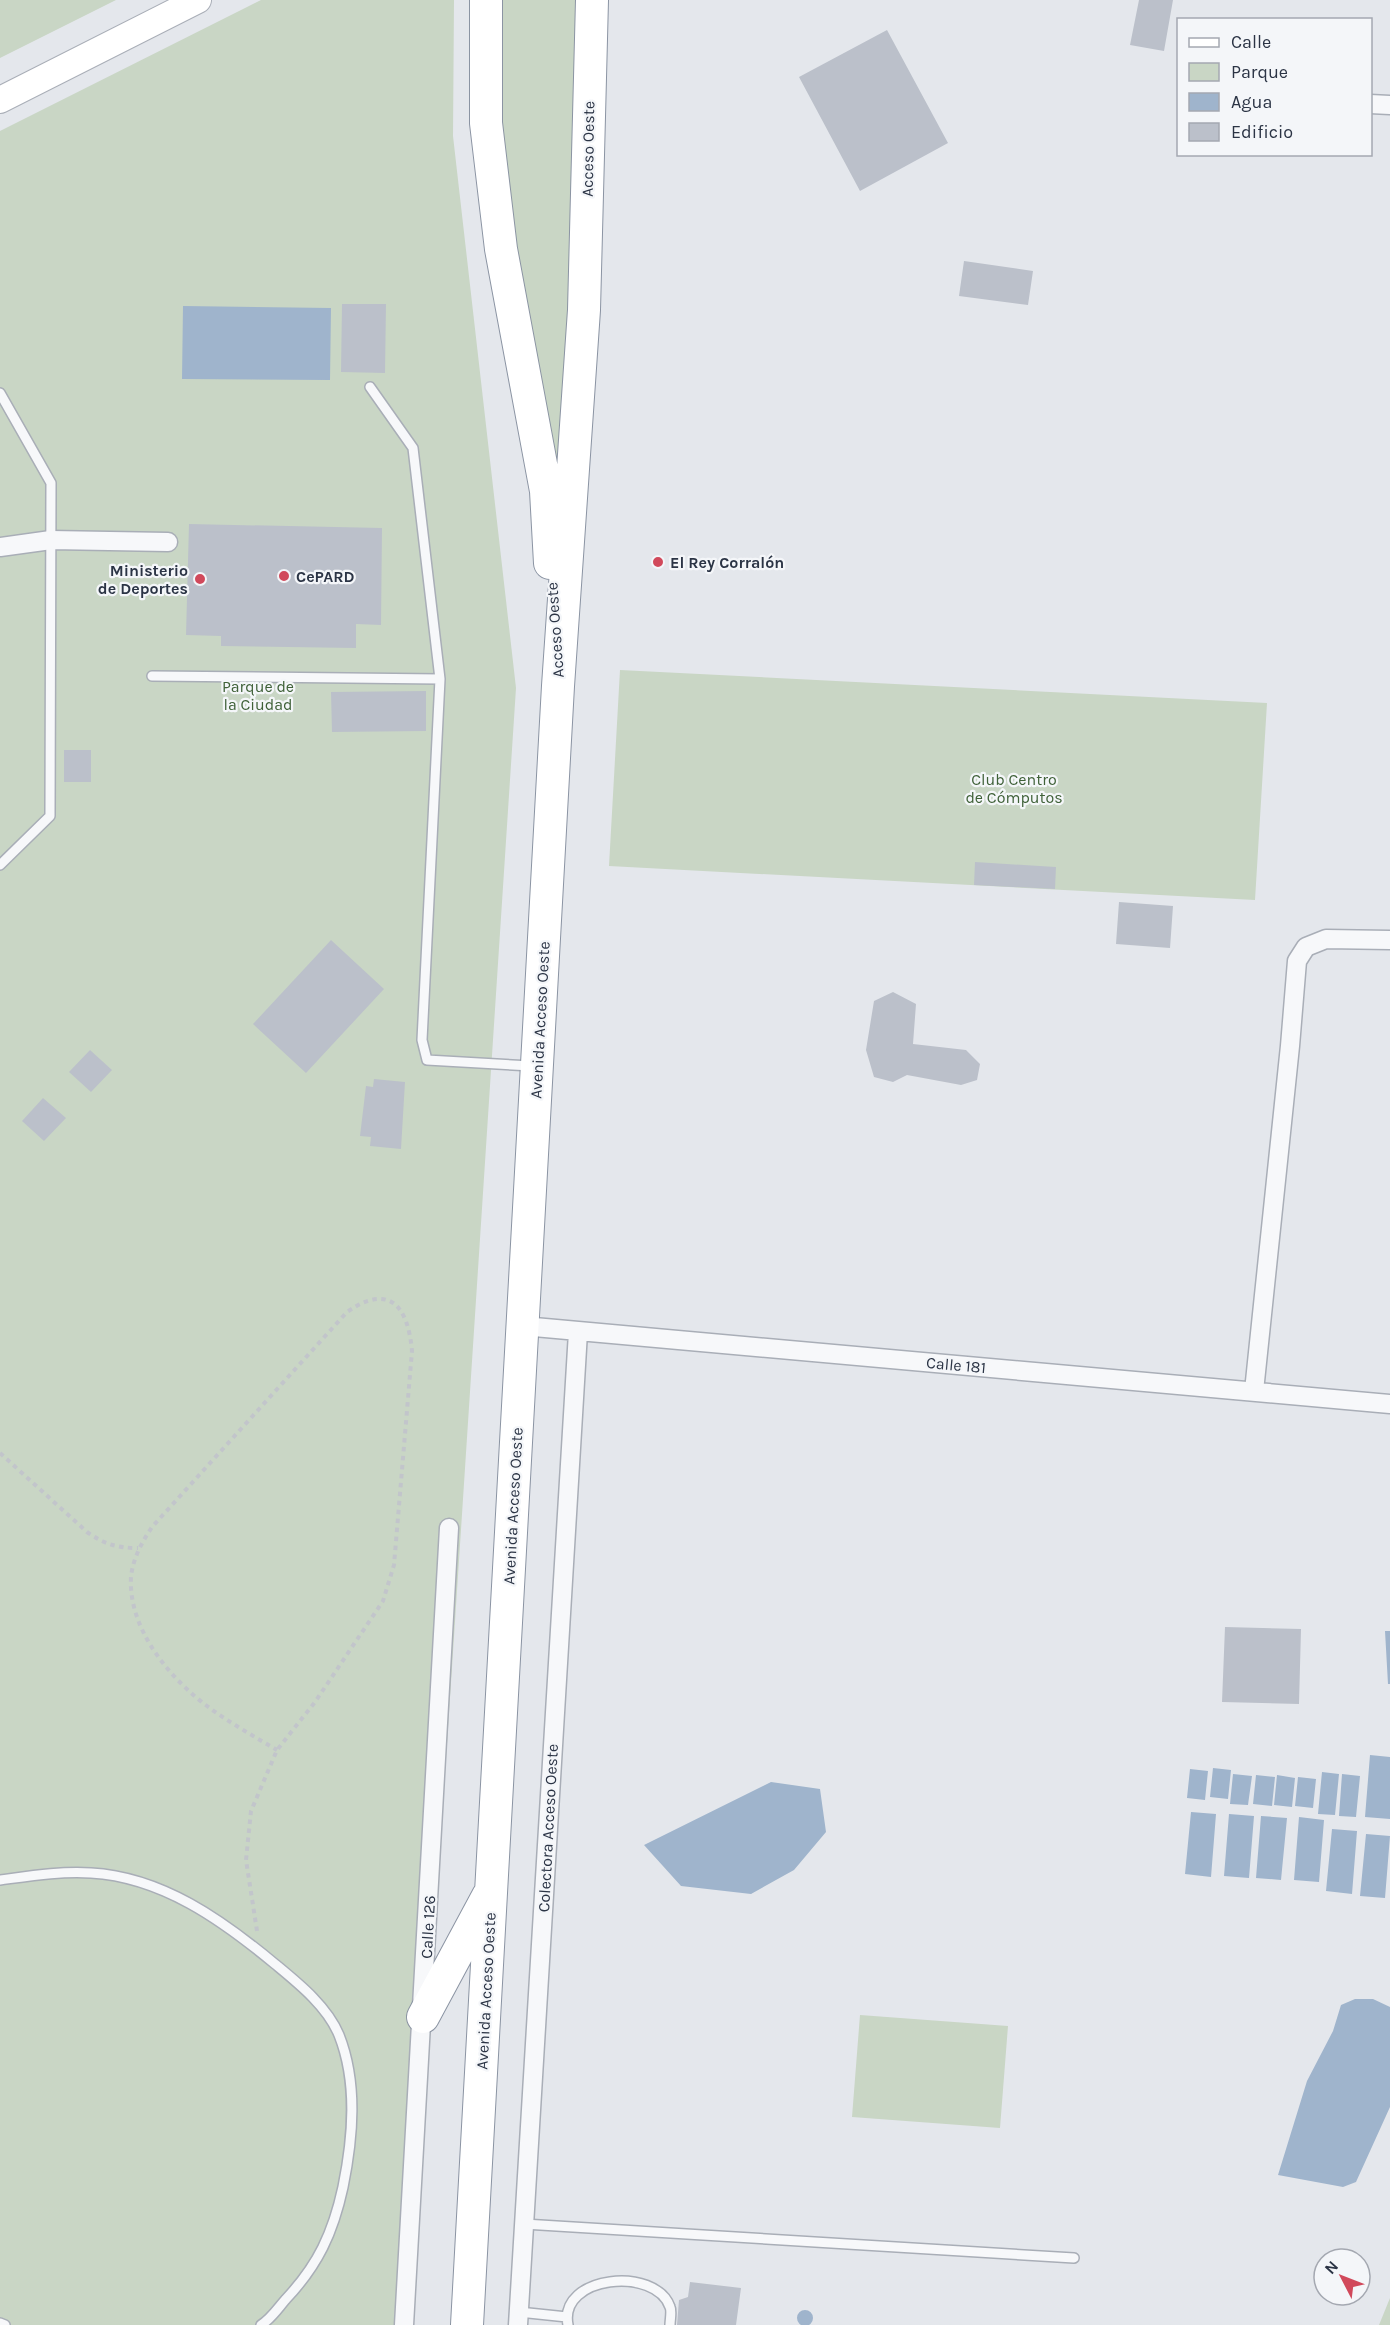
<svg xmlns="http://www.w3.org/2000/svg" width="1390" height="2325" viewBox="0 0 1390 2325" font-family="Karla,sans-serif">
<style>
.green{fill:#c9d6c5}
.water{fill:#9fb4cc}
.building{fill:#bbc0ca}
.lines{fill:none;stroke-linecap:round;stroke-linejoin:round}
.lane-casing{stroke:#a9aeb7;stroke-width:12}
.street-casing{stroke:#a9aeb7;stroke-width:21}
.secondary-casing{stroke:#a9aeb7;stroke-width:28}
.highway-casing{stroke:#8b94a3;stroke-width:34}
.path{stroke:#c2c5cb;stroke-width:4;stroke-dasharray:4.5 4.5;stroke-linecap:butt}
.lane{stroke:#f7f8fa;stroke-width:9}
.street{stroke:#f7f8fa;stroke-width:18}
.secondary{stroke:#fff;stroke-width:26}
.highway{stroke:#fff;stroke-width:32}
.poi-dot{fill:#d1495b;stroke:#f4f6f9;stroke-width:2}
.labels{text-anchor:middle;dominant-baseline:central;stroke-width:4.5;stroke-linejoin:round;paint-order:stroke}
.street-label{font-size:16px;fill:#2b3445;stroke:#f4f6f9}
.poi-label{font-size:16px;font-weight:bold;fill:#2b3445;stroke:#f4f6f9;text-anchor:start}
.park-label{font-size:16px;fill:#3f6138;stroke:#f4f6f9}
</style>
<rect width="100%" height="100%" fill="#e4e7ec"/>
<path class="green" d="M0,0h116l-116,58z
M261,0h193l-1,136 63,552 -107,1637h-409v-2194z
M498,0h83l-19,500 -68,-376z
M620,670l647,33 -12,197 -646,-34z
M860,2015l148,11 -8,102 -148,-11z
M1390,2298v27h-11z"/>
<path class="water" d="M183,306l148,2 -1,72 -148,-1z
M1385,1631h5v53h-2z
M1370,1755l20,2v62l-25,-2z
M1213,1768l18,2 -3,29 -18,-2z
M1190,1769l18,2 -3,29 -18,-2z
M1322,1772l17,2 -4,41 -17,-1z
M1233,1774l19,2 -4,29 -18,-1z
M1342,1774l18,2 -4,41 -17,-1z
M1256,1775l19,2 -3,29 -19,-2z
M1277,1775l18,3 -3,29 -18,-2z
M1298,1777l18,2 -3,29 -18,-2z
M771,1782l49,7 6,43 -32,38 -43,24 -70,-8 -37,-41z
M1191,1812l25,2 -5,63 -26,-3z
M1229,1814l25,2 -5,62 -25,-2z
M1261,1816l26,2 -6,62 -25,-2z
M1299,1817l25,3 -5,62 -25,-2z
M1332,1829l25,2 -5,63 -26,-3z
M1366,1834l24,2 -5,62 -25,-2z
M1355,1999h18l17,8v100l-34,75 -13,5 -65,-12 29,-94 26,-50 8,-26z
M797 2318a8 8 0 1 1 16 0a8 8 0 1 1-16 0Z"/>
<path class="building" d="M1139,0h34l-9,51 -34,-6z
M887,30l61,113 -88,48 -61,-114z
M964,261l69,10 -5,34 -69,-9z
M342,304h44l-1,69 -44,-1z
M189,524l193,4 -1,97 -25,-1v24l-135,-2v-10l-35,-1z
M426,691v40l-94,1 -1,-40z
M64,750h27v32h-27z
M975,862l81,5 -1,22 -81,-4z
M1119,902l54,4 -3,42 -54,-4z
M331,940l53,49 -78,84 -53,-49z
M893,992l23,12 -3,40 53,6 14,14 -3,16 -16,5 -54,-10 -14,7 -19,-5 -8,-27 8,-49z
M90,1050l22,20 -21,22 -22,-20z
M374,1079l31,3 -4,67 -31,-3 1,-9 -11,-1 6,-50 7,1z
M43,1098l23,20 -22,23 -22,-20z
M1225,1627l76,2 -2,75 -77,-2z
M690,2282l51,6 -5,37h-59l2,-25 9,-3z"/>
<g class="lines">
<g class="lane-casing">
<path id="lane" d="M370,387l43,61 27,231 -18,361 5,20 104,6
M0,393l51,90 -1,333 -50,49
M152,676l288,3
M0,1880c30,-4 61,-9 91,-7 71,4 131,47 184,91 23,19 52,42 64,71 19,48 14,103 4,152 -10,46 -25,78 -57,112 -8,9 -15,20 -25,26
M524,2224l550,34
M519,2312l48,5
M0,2323l5,2
M568,2325c-10,-50 88,-59 102,-18 2,4 0,13 0,18"/>
</g>
<g class="street-casing">
<path id="street" d="M1370,104l20,1
M0,547l51,-7 117,2
M523,1326l867,78
M1254,1391l36,-345 7,-85 9,-14 20,-8 64,1
M404,2325l45,-797
M518,2325l60,-993"/>
</g>
<g class="secondary-casing">
<path id="secondary" d="M0,100l198,-100"/>
</g>
<g class="highway-casing">
<path id="highway" d="M486,0v123l15,126 45,242 4,72
M423,2017l65,-121
M467,2325l91,-1639 26,-376 8,-310"/>
</g>
<path class="path" d="M0,1453l87,79c17,12 30,16 51,16
M257,1931l-11,-71 5,-49 26,-61 38,-48 68,-101 11,-36 18,-214c-4,-44 -22,-69 -65,-39l-195,215c-10,15 -19,31 -21,50 -3,53 40,103 80,132 21,15 44,28 66,41"/>
<use href="#lane" class="lane"/>
<use href="#street" class="street"/>
<use href="#secondary" class="secondary"/>
<use href="#highway" class="highway"/>
</g>
<g class="poi-dot">
<circle cx="658" cy="562" r="6"/>
<circle cx="284" cy="576" r="6"/>
<circle cx="200" cy="579" r="6"/>
</g>
<g class="labels">
<g class="street-label">
<text transform="translate(588 149) rotate(-89)">Acceso Oeste</text>
<text transform="translate(555 630) rotate(-94)">Acceso Oeste</text>
<text transform="translate(540 1020) rotate(-87)">Avenida Acceso Oeste</text>
<text transform="translate(956 1365) rotate(5)">Calle 181</text>
<text transform="translate(513 1506) rotate(-87)">Avenida Acceso Oeste</text>
<text transform="translate(548 1828) rotate(-87)">Colectora Acceso Oeste</text>
<text transform="translate(428 1927) rotate(-87)">Calle 126</text>
<text transform="translate(486 1991) rotate(-87)">Avenida Acceso Oeste</text>
</g>
<g class="poi-label">
<text x="670" y="562">El Rey Corralón</text>
<text x="188" y="570" text-anchor="end">Ministerio<tspan x="188" dy="18">de Deportes</tspan></text>
<text x="296" y="576">CePARD</text>
</g>
<g class="park-label">
<text x="258" y="686">Parque de<tspan x="258" dy="18">la Ciudad</tspan></text>
<text x="1014" y="779">Club Centro<tspan x="1014" dy="18">de Cómputos</tspan></text>
</g>
</g>
<rect x="1177" y="18" width="195" height="138" fill="#f4f6f9" stroke="#a4a8b1" stroke-width="1.5"/>
<rect x="1189" y="38" width="30" height="9" fill="#ffffff" stroke="#a4a8b1" stroke-width="1.5"/>
<text x="1231" y="48" font-size="18" fill="#2b3445">Calle</text>
<rect x="1189" y="63" width="30" height="18" fill="#c9d6c5" stroke="#a4a8b1" stroke-width="1.5"/>
<text x="1231" y="78" font-size="18" fill="#2b3445">Parque</text>
<rect x="1189" y="93" width="30" height="18" fill="#9fb4cc" stroke="#a4a8b1" stroke-width="1.5"/>
<text x="1231" y="108" font-size="18" fill="#2b3445">Agua</text>
<rect x="1189" y="123" width="30" height="18" fill="#bbc0ca" stroke="#a4a8b1" stroke-width="1.5"/>
<text x="1231" y="138" font-size="18" fill="#2b3445">Edificio</text>
<g transform="translate(1342 2277) rotate(312)"><circle r="28" fill="#f4f6f9" stroke="#a4a8b1" stroke-width="1.5"/>
<path d="M0-4.5L10 22L0 15L-10 22Z" fill="#d1495b"/>
<text y="-9" font-size="16" font-weight="bold" text-anchor="middle" fill="#2b3445">N</text>
</g>
</svg>
